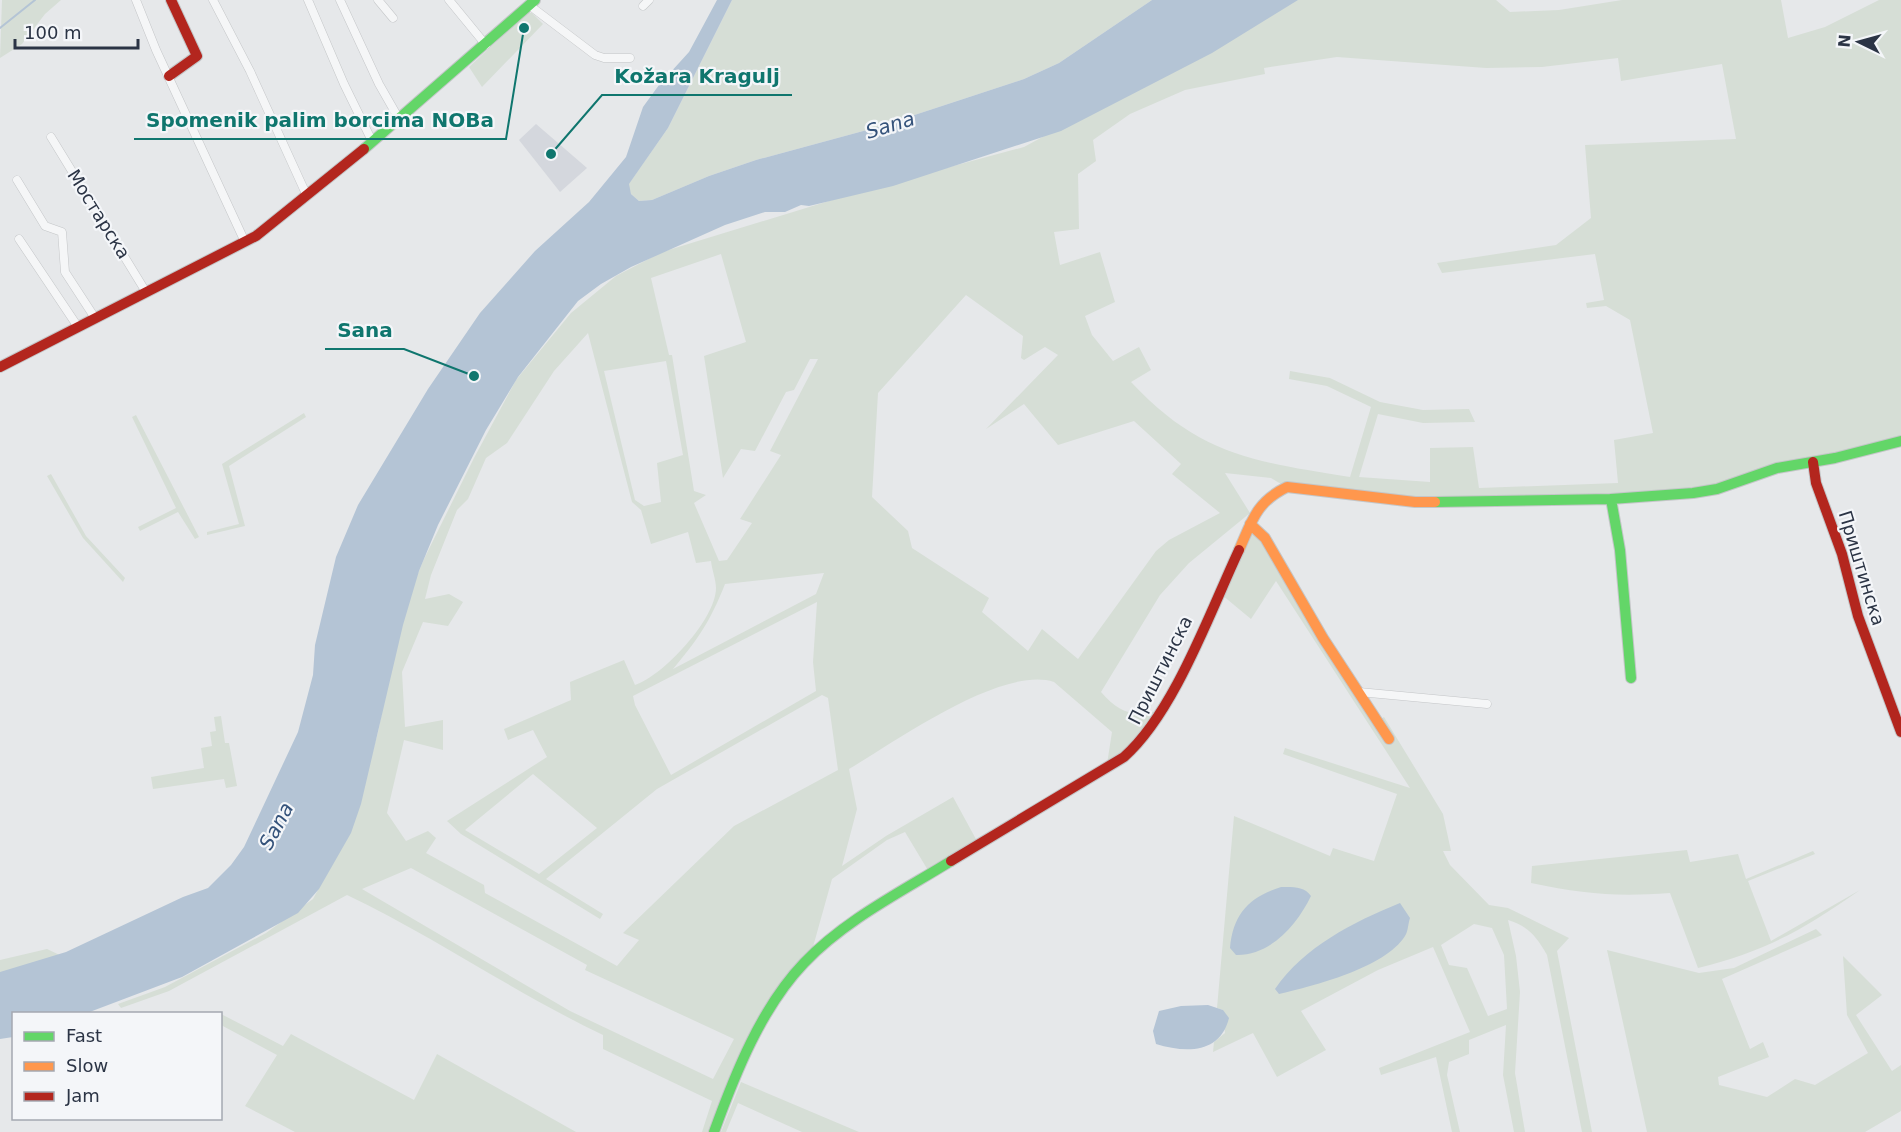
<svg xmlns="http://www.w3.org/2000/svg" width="1901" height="1132" viewBox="0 0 1901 1132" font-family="'DejaVu Sans',sans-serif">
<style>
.built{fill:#d4d7dd}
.green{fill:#d6ded6;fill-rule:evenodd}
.water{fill:#b4c4d5}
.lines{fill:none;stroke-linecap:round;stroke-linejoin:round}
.stream{stroke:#b4c4d5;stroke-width:2}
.street-casing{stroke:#c4c6c8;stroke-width:9}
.fast-casing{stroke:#c4c6c8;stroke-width:12}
.slow-casing{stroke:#c4c6c8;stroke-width:12}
.jam-casing{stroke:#c4c6c8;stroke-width:12}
.street{stroke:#f5f6f7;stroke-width:8}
.fast{stroke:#63d668;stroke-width:10}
.slow{stroke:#ff974d;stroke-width:10}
.jam{stroke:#b3261e;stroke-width:10}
.labels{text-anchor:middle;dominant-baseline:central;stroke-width:4.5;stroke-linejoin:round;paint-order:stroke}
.street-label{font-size:18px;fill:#2b3445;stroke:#f4f6f9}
.water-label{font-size:20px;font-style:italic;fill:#34527a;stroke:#f4f6f9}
.leader{fill:none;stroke:#0f766e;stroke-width:2}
.callout-dot{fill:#0f766e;stroke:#f4f6f9;stroke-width:2}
.callout-label{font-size:20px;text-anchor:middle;font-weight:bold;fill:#0f766e;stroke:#f4f6f9;stroke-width:4.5;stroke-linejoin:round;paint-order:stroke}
</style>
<rect width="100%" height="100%" fill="#e6e8ea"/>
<path class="built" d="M536,124l51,44 -27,24 -41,-52z"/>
<path class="green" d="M2,0h59l-16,14 -23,30 -22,14z
M732,0h420l-93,63 -35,16 -146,48 -122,33 -47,16 -57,24 -13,1 -8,-7 -3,-9 40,-57z
M1295,0h201l14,12 49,-2 63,-10h159l7,38 37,-11 54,-27h22v437l-128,30 -61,19 -46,6 -234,7 -151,-15 -10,-6 -46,-5 25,40 -61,50 -29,32 -59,97c18,21 35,27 61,17l-19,29 -36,26 5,-32 -58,-50c-52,-17 -158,59 -205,87l8,40 -15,57 44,-30 67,-39 24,44 -48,31 -24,-40 -18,8 -55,39 -21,75 -29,34 -68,144h-12l10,-31 -109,-52v-14c-88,-42 -168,-98 -256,-140l-178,96 -48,17 -3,-4 47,-17 101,-54 47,-34 25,-46 23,-58 17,-63 24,-120 22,-53 50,-101 42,-78 55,-67 45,-37 46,-24 206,-63 156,-42zM1337,57l149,11 56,-1 76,-9 3,23 101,-17 14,75 -151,6 6,73 -35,27 -119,18 5,10 153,-19 9,46 -18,3 1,5 19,-2 24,14 23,113 -39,7 4,43 -139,5 -6,-41 -43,1v34l-71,-5 19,-63 45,9 52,-1 -6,-13 -46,1 -43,-8 -50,-24 -40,-7 -1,8 38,7 44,21 -21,70c-95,-15 -151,-22 -219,-95l20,-12 -12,-23 -26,14 -21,-26 -7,-19 30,-14 -15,-50 -40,13 -6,-33 25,-3 -1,-55 18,-13 -3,-21 37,-26 55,-24 80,-16 -1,-6zM721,254l25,88 -42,14 19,122 18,-29 14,2 31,-59 8,-2 16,-31h8l-48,92 11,4 -41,64 12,4 -25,37 -8,1 -25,-58 12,-8 -12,-4 -22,-136h-3l-18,-77zM966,295l57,41 -2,22 3,2 21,-13 13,8 -72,74 38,-25 34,41 76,-24 47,43 -9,10 48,39 -51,27 -13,11 -78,108 -36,-30 -14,22 -46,-39 7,-14 -77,-50 -4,-17 -36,-34 6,-104zM588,333l44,169 9,8 10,34 37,-12 8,31 15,-2c1,9 5,19 5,27 0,31 -53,88 -81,97l-11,-25 -54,22 1,18 -67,29 4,11 25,-10 14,27 -100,64 14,13 139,85 3,-5 -57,-35 111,-90 165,-94 6,3 10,72 -104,56 -111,107 16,7 -22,26 -132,-73 -1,-8 -58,-32 10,-15 -8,-7 -22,10 -19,-28 17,-73 39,10v-30l-38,7 -3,-55 21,-50 25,4 15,-24 -14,-8 -24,5 6,-24 26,-65 11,-11 18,-41 21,-15 47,-72zM666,361l17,94 -26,8 4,39 -17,4 -9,-6 -31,-129zM824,573l-8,21 -143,75c25,-30 37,-47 52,-85zM817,602l-4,60 3,29 -145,84 -36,-70 -2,-9zM533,774l64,54 -58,46 -74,-44zM411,868l176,97 -2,5 149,69 -21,40 -143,-68 -208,-122z
M527,13h5l11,11 -61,63 -13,-20z
M304,413l2,4 -77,49 16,60 -38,9v-3l32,-8 -17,-60z
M136,415l63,122 -4,2 -17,-27 -38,19 -2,-4 38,-19 -44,-91z
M51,474l35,62 39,42 -2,4 -40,-44 -36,-62z
M1257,531l119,191 8,-5 59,97 8,37h-8l7,14 39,40 19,3 61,30 -12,13 35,181h-10l-35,-177c-10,-18 -19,-29 -39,-35l8,36 4,36 -5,81 10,59h-11l-11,-57 3,-50 -37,15v14l-20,8 -2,13 13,57h-8l-16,-75 -55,18 -2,-7 91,-36 -37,-85 -55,23 -77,41 25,39 -49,27 -24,-44 -40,19 1,-10 11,-9 -2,-23 -6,-2 17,-192 96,40 3,-8 41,13 23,-67 -114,-40 2,-6 125,40 -134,-207 -25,38 -29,-24 28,-59zM1474,924l18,4 12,27 3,54 -19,7 -21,-48 -18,-3 -8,-20z
M221,716l4,27h4l8,43 -11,2 -2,-9 -71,10 -2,-12 53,-9 -3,-20 11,-2 -2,-14 6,-1 -2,-14z
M1687,850l3,12 48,-8 8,25 67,-28 2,3 -67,27 23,60 89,-51c-57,40 -94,61 -162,78l-28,-75c-54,4 -86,1 -139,-10l1,-17z
M1816,929l6,6 -100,44 28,70 13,-7 6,15 -51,20 1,8 48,12 28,-18 20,6 53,-32 -21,-38 -4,-59 39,39 -26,20 36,56 9,-6v46l-36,21h-218l-40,-182 92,23 35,-5z
M47,949l21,10 -68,22v-21z
M221,1014l62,32 8,-12 123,66 23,-46 139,78h-281l-50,-26 32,-51 -56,-30z
M741,1082l118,50h-57l-64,-29 -12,29h-5z"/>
<path class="water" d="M717,0h15l-64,128 -39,56 2,10 8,7 13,-1 57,-24 47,-16 122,-33 146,-48 35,-16 93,-63h146l-86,53 -151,78 -168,55 -84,20 -8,-1 -16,7h-20l-40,13 -94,42 -30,17 -23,17 -60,76 -32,53 -48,95 -19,46 -16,54 -42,179 -10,29 -32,56 -21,24 -116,64 -95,36 -73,1 -1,23 -13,2v-67l66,-20 117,-55 25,-9 23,-23 13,-18 54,-115 15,-57 2,-30 21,-88 22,-52 70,-116 52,-76 55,-62 54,-49 37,-45 17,-50 16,-22 30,-33z
M1281,887c12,0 23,-1 30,9 -14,29 -41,60 -75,59l-6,-7c3,-34 19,-51 51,-61z
M1400,903l10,15c-2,6 -2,14 -5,18 -20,32 -92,50 -126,58l-4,-5c29,-42 78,-67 125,-86z
M1208,1005l15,5 6,8c-9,36 -43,35 -73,26l-3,-13 6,-20 22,-5z"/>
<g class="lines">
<path class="stream" d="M0,28l35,-28"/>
<g class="street-casing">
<path id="street" d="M136,0l20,50 89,192
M213,0l37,71 57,125
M308,0l36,84 28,57
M340,0l39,84 20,35
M378,0l15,18
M449,0l37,45
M529,5l66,50 9,3h26
M643,6l6,-6
M51,137l95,155
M17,180l28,46 17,6 3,40 30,46
M19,239l59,88
M1359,692l128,12"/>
</g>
<g class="fast-casing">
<path id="fast" d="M364,149l171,-149
M1611,499l9,51 11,128
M1435,502l176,-3 82,-6 24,-4 60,-21 58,-10 66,-17
M714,1132c21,-58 47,-124 90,-169 41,-43 97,-71 147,-102"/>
</g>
<g class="slow-casing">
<path id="slow" d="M1250,524l15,14 58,100 66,101
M1239,550c13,-29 17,-48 48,-63l128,15h20"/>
</g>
<g class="jam-casing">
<path id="jam" d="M169,76l28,-20 -26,-56
M0,367l256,-131 108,-87
M1813,462l3,21 26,71 16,62 43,116
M951,861l173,-104c50,-44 86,-145 115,-207"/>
</g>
<use href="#street" class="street"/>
<use href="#fast" class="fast"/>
<use href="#slow" class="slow"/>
<use href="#jam" class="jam"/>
</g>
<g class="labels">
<g class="street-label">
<text transform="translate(99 214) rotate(58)">Мостарска</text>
<text transform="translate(1862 568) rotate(73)">Приштинска</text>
<text transform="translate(1160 670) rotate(-63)">Приштинска</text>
</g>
<g class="water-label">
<text transform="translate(890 125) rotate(-17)">Sana</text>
<text transform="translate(276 826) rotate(-62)">Sana</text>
</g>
</g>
<path class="leader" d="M551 154L602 95H792M524 28L506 139H134M474 376L404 349H325"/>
<g class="callout-dot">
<circle cx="551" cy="154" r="6"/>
<circle cx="524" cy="28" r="6"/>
<circle cx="474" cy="376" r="6"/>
</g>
<g class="callout-label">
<text x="697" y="83">Kožara Kragulj</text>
<text x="320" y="127">Spomenik palim borcima NOBa</text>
<text x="365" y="337">Sana</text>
</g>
<rect x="12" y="1012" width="210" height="108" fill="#f4f6f9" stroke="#a4a8b1" stroke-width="1.5"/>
<rect x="24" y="1032" width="30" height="9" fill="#63d668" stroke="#a4a8b1" stroke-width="1.5"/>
<text x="66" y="1042" font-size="18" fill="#2b3445">Fast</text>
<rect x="24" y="1062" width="30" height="9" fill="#ff974d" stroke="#a4a8b1" stroke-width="1.5"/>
<text x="66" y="1072" font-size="18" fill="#2b3445">Slow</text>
<rect x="24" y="1092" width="30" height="9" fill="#b3261e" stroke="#a4a8b1" stroke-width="1.5"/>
<text x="66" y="1102" font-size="18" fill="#2b3445">Jam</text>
<g transform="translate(1859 42) rotate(275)" stroke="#f4f6f9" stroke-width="4.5" paint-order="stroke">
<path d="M0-4.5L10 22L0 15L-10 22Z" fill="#2b3445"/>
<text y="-9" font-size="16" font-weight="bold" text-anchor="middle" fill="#2b3445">N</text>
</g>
<path d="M15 39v9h123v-9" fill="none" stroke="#2b3445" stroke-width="3"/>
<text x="24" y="39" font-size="18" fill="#2b3445" stroke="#f4f6f9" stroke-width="4.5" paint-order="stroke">100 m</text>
</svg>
